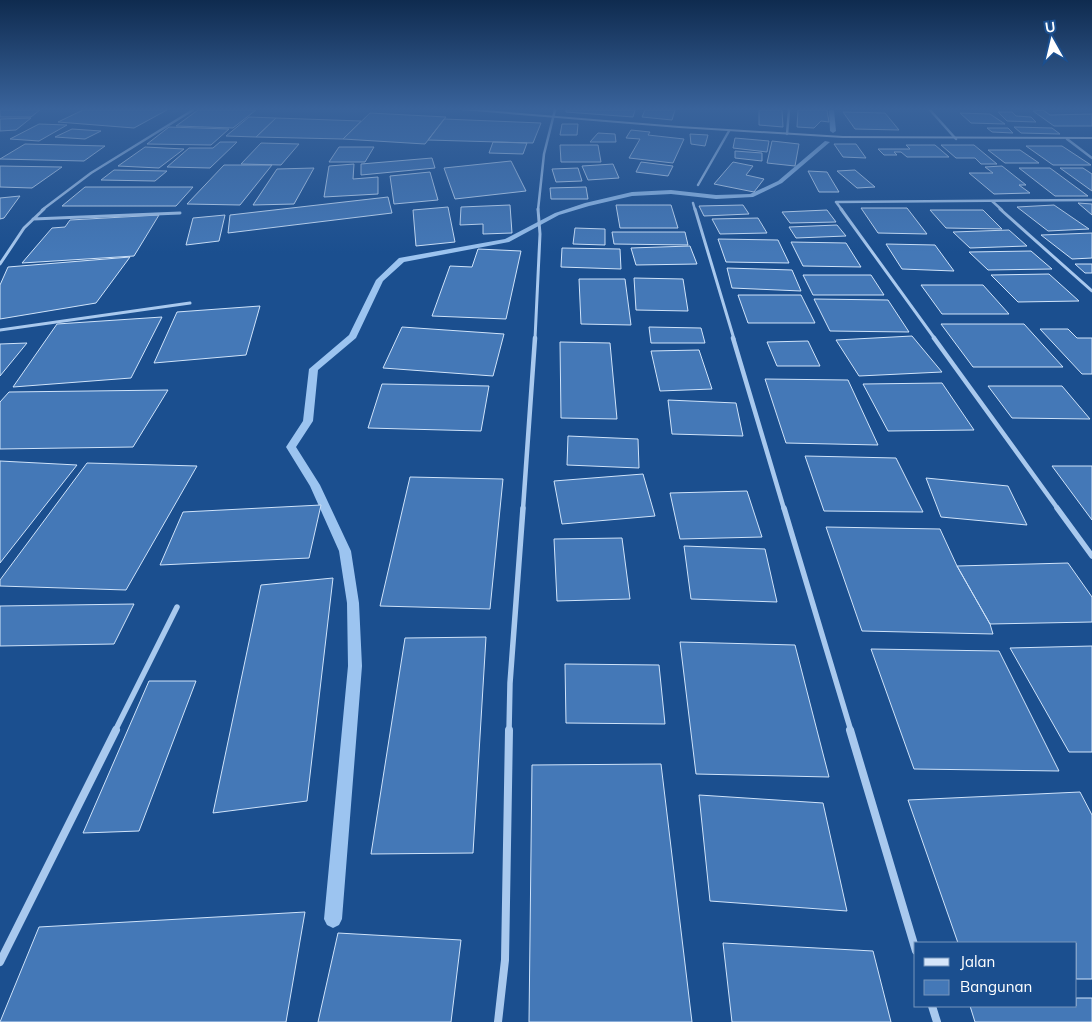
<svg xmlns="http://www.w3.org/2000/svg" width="1092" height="1022" viewBox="0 0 1092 1022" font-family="Mulish,sans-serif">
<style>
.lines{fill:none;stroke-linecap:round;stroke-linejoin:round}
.stream{fill:#9cc4f0;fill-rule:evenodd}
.building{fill:#4478b7;stroke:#cfe3fa}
.street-far4{stroke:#a9c9ee;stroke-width:2.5}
.street-far3{stroke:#a9c9ee;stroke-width:3}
.street-far2{stroke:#a9c9ee;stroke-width:4.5}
.street-far1{stroke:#a9c9ee;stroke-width:5.5}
.street{stroke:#a9c9ee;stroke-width:8}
.secondary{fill:#d6e6fa;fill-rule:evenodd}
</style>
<rect width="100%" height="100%" fill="#1b4f8f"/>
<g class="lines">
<path class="stream" d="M829,110h5l2,21 -3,2 -3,-2z
M825,141l5,1 -48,41 -29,14 -37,2 -45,-5 -39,2 -43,10 -30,9 -50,27 -105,20 -21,19 -27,57 -38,32 -5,51 -17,26 24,38 31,66 8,52 3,63 -20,253 -3,6 -6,3 -6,-3 -3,-6 24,-253 -1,-63 -8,-52 -29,-65 -24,-39 17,-26 6,-52 40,-34 27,-55 23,-22 106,-19 50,-26 30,-10 47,-11 39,-2 45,5 34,-1 28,-13z"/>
</g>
<path class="building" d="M0,110h40l-9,7h-31z
M83,110h84l-33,18 -76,-6z
M198,110h58l-23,18 -57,-2z
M566,110h69l-2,7 -67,-5z
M645,110h30l-3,10 -30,-3z
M759,110h23l1,17 -24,-2z
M798,110h29l2,12 -8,-1 -7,7 -17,-1z
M1043,110l7,5 42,-1v12h-38l-21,-15z
M843,112l42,1 14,17 -44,-1z
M998,112h14l4,4 15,1 5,5 -29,-1z
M370,113l76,4 -21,27 -82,-5z
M960,113l30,1 15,10 -34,-1z
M249,117l27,1 -20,19 -30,-1z
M31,118l-15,12 -16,1v-12z
M276,118l85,3 -18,18 -87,-2z
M444,119l97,4 -8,20 -105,-3z
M39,124l28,1 -28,16 -29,-2z
M562,124h16l-1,11h-17z
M169,127l60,2 -18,16 -64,-1z
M1014,127l38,1 8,6 -39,-1z
M987,128h21l5,5 -21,-1z
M72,129l29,2 -16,8 -30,-2z
M631,130l19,2 -2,3 36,4 -11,24 -44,-5 11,-19 -14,-1z
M598,133l17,1 1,8h-26z
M690,134l18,1 -3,11 -14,-2z
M735,138l34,3 -2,11 -34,-4z
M772,141l27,3 -4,22 -28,-3z
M220,142h17l-27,26 -43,-1 22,-19h24z
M493,142l34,1 -4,11 -34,-1z
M261,143l38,1 -18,21 -40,-1z
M25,144l80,2 -21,15 -84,-2z
M834,144h22l10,14 -23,-1z
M560,145h38l3,17h-40z
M906,145h29l14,12h-42l-6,-5h-7l3,3h-13l-6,-6h32z
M941,145h33l23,19h-16l-6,-6h-19z
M1026,146h36l29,19h-38z
M145,147l39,2 -25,19 -41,-2z
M339,147h35l-9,15h-36z
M988,150h32l19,13h-34z
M735,151l27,2v8l-27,-3z
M432,158l3,10 -74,7v-11z
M511,161l15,30 -71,8 -11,-31z
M641,162l32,4 -5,10 -32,-4z
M733,162l20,4 -7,9 18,4 -10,13 -40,-8z
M354,164l-1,15 25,-2v17l-54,3 5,-31z
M613,164l6,14 -31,2 -6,-14z
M224,165h48l-32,40 -53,-1z
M0,166l62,1 -30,21 -32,-1z
M1002,166l24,19h-7l11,8 -36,1 -25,-21h24l-8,-6z
M314,168l-20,36 -41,1 24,-36z
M578,168l4,13 -26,1 -4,-13z
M1019,168h31l38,28h-33z
M1060,168h23l9,6v17z
M114,170l53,1 -12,10 -54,-1z
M855,170l20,17 -18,1 -20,-17z
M808,171l19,1 12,20h-20z
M430,172l8,28 -44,4 -4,-28z
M85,187h108l-17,19h-114z
M586,187l2,12h-37l-1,-11z
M20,196l-16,22 -4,1v-21z
M388,197l4,16 -164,20 2,-18z
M1078,203l14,1v11z
M510,205l2,28 -29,1v-10l-23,1 1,-18z
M616,205h55l7,23h-58z
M743,205l6,9 -45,2 -5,-10z
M1054,205l35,24 -41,2 -31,-24z
M448,207l7,35 -39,4 -3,-36z
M861,208h46l20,26 -49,-1z
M827,210l9,12 -46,1 -8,-11z
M930,210h53l19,19 -56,-1z
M159,215l-25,41 -112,7 30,-35 13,-1 5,-7z
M225,215l-6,26 -33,4 7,-27z
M758,218l9,15 -47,1 -8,-15z
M837,225l9,11 -50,2 -7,-11z
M575,228l30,1v16l-32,-1z
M1009,230l18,16 -57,2 -17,-16z
M612,232h73l3,13 -74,-1z
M1092,233v25l-20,1 -31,-24z
M718,239l60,1 11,23 -63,-1z
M791,242l55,1 15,24 -58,-1z
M886,244l49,1 19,26 -52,-2z
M690,246l7,18 -61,1 -5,-17z
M562,248l58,1 1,20 -60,-2z
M478,249l43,2 -15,68 -74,-3 18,-50 22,1z
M1031,251l21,18 -64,1 -19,-18z
M130,257l-34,46 -96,16v-34l8,-18z
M1075,264h17v9h-7z
M727,268l65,2 9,21 -69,-3z
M1049,274l30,27 -61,1 -27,-27z
M803,275h68l13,20h-71z
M634,278l49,1 5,32 -52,-1z
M579,279h46l6,46 -50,-1z
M921,285h62l26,29h-67z
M738,295h63l14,28h-67z
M814,299l74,1 21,32 -79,-1z
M260,306l-14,49 -92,8 23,-51z
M162,317l-31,61 -118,9 44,-63z
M941,324h83l39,43h-90z
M402,327l102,7 -11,42 -110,-8z
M649,327l52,1 4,15h-54z
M1040,329h28l9,9h15v36h-10z
M912,336l30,36 -83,4 -23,-36z
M808,341l12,25h-43l-10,-24z
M560,342l50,1 7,76 -56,-1z
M27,343l-27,33v-32z
M699,350l13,39 -52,2 -9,-40z
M765,379l83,1 30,65 -92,-2z
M942,383l32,47 -86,1 -25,-47z
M382,384l107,2 -8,45 -113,-3z
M988,386h74l28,33 -78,-1z
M168,390l-35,57 -133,2v-47l9,-10z
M668,400l68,3 7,33 -71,-2z
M568,436l70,3 1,29 -72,-3z
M805,456l91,2 27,54 -99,-1z
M0,461l77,4 -77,98z
M87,463l110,3 -71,124 -126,-4v-6z
M1052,466h40v54z
M643,474l12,42 -93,8 -8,-43z
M410,477l93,2 -13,130 -110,-3z
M926,478l82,8 19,39 -86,-8z
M747,491l15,46 -82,2 -10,-46z
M321,505l-12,53 -149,7 23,-53z
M826,527l114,2 17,37 33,58 3,10 -131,-3z
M622,538l8,61 -73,2 -3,-62z
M684,546l81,3 12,53 -86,-3z
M1068,563l24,34v25l-102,2 -33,-58z
M333,578l-26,223 -94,12 48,-228z
M134,604l-20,40 -114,2v-40z
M486,637l-13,216 -102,1 34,-216z
M680,642l115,3 34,132 -133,-3z
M1092,646v106h-23l-59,-104z
M871,649l128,2 60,120 -145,-2z
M565,664l94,1 6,59 -99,-1z
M149,681h47l-57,150 -56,2z
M661,764l31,258h-163l3,-257z
M1080,792l12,23v164h-16v-36h-118l-50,-143z
M699,795l124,8 24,108 -137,-10z
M305,912l-19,110h-286l39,-95z
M338,933l123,7 -10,82h-133z
M723,943l150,8 18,71h-159z
M1076,998h16v24h-117l-5,-16h106z"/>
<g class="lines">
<path class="street-far4" d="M930,110l26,29
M787,134l2,-24
M1067,139l25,19
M698,185l31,-54
M992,201l10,9
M836,202l6,8
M836,202l256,-2
M693,203l2,7
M42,210l49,-37 102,-63
M538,210l6,-56 11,-44"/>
<path class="street-far3" d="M695,209l39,130
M841,209l94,130
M1000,209l92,82
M33,219l147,-6
M0,264l24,-36 20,-19
M0,330l190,-27
M535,339l5,-105 -2,-25"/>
<path class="street-far2" d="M733,338l51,171
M934,338l124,171
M523,509l12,-171"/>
<path class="street-far1" d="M784,508l67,223
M1057,508l35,48
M115,731l62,-124
M509,731l1,-48 13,-175"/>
<path class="street" d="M850,730l66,221
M0,962l116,-232
M932,1006l5,16
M498,1022l7,-62 4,-230"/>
<path class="secondary" d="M461,110h24l194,16 164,10 249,1v2l-249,-1 -164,-10z"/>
</g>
<linearGradient id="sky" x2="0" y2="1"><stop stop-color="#0f2b4f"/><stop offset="0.43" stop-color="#39639b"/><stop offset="1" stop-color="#39639b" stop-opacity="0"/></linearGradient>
<rect width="1092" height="253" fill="url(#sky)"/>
<rect x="914" y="942" width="162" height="65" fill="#1b4f8f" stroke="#7695bc"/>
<rect x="924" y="958" width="25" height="8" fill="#d6e6fa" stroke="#7695bc"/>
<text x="960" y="967" font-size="15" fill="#ffffff">Jalan</text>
<rect x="924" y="980" width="25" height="15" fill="#4478b7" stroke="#7695bc"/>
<text x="960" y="992" font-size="15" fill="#ffffff">Bangunan</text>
<g transform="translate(1052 40) rotate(352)" stroke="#1b4f8f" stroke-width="4" paint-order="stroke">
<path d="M0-4L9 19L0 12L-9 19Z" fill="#ffffff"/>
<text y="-8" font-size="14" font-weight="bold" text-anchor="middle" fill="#ffffff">U</text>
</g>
</svg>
